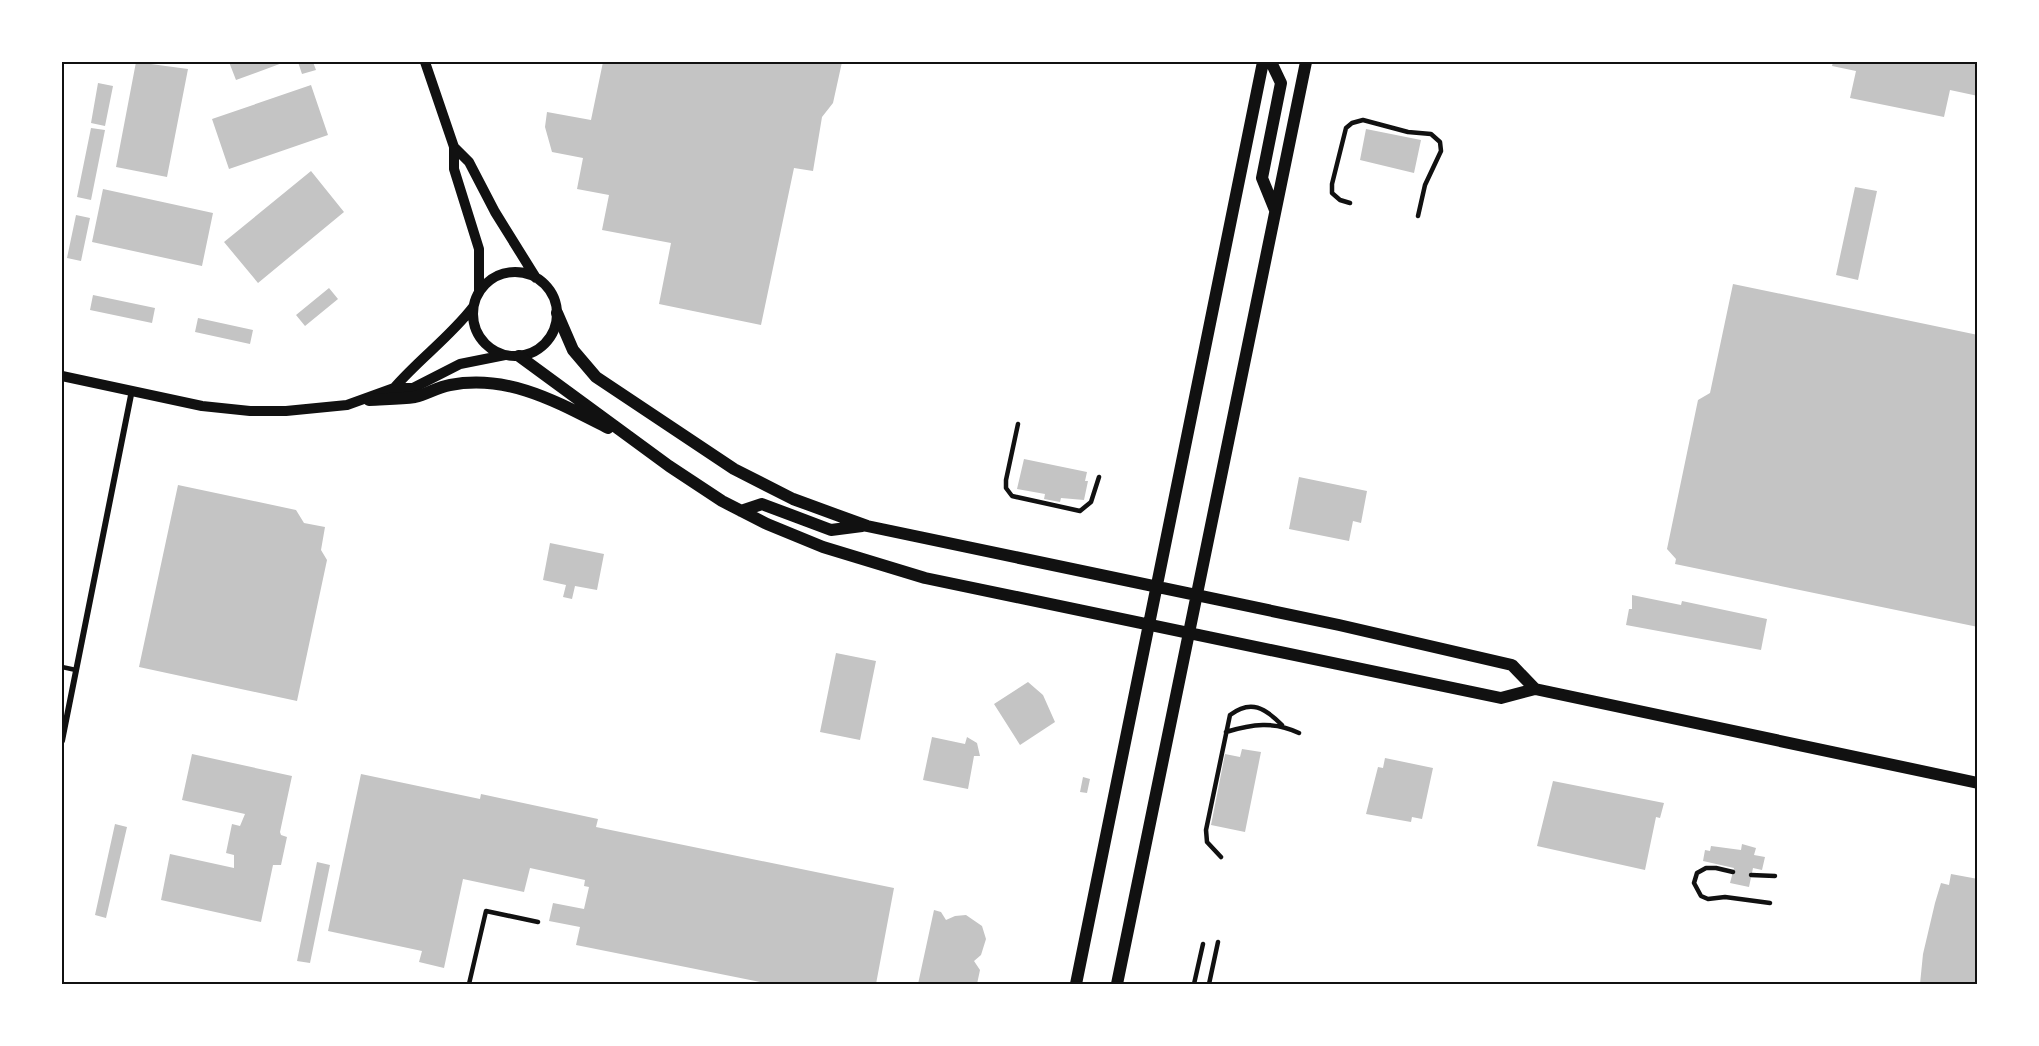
<svg xmlns="http://www.w3.org/2000/svg" width="2039" height="1046" viewBox="0 0 2039 1046" font-family="Overpass,sans-serif">
<style>
.building{fill:#c4c4c4}
.lines{fill:none;stroke-linecap:round;stroke-linejoin:round}
.service{stroke:#111;stroke-width:4.5}
.minor{stroke:#111;stroke-width:6}
.tertiary{stroke:#111;stroke-width:10}
.secondary{stroke:#111;stroke-width:12}
.neatline{fill:none;stroke:#111;stroke-width:2}
</style>
<rect width="100%" height="100%" fill="#fff"/>
<path class="building" d="M136,62l52,7 -21,108 -51,-10z
M229,62h56l-49,18z
M298,62h15l3,8 -14,4z
M603,62h239l-9,41 -11,14 -9,54 -19,-3 -33,157 -102,-21 12,-61 -69,-13 7,-35 -32,-6 6,-31 -31,-6 -7,-25 2,-15 44,8z
M1833,62h145v34l-28,-6 -6,27 -94,-19 6,-27 -24,-5z
M98,83l15,3 -8,40 -14,-3z
M311,85l17,50 -99,34 -17,-50z
M91,128l14,2 -14,70 -14,-3z
M1366,129l55,11 -7,33 -54,-13z
M311,171l33,41 -86,71 -34,-41z
M1855,187l22,4 -19,89 -22,-5z
M103,189l110,24 -11,53 -110,-24z
M76,215l14,3 -9,43 -14,-3z
M1733,284l245,51v292l-303,-63 1,-5 -9,-10 31,-149 12,-7z
M329,288l9,11 -33,27 -9,-11z
M93,295l62,13 -3,15 -62,-13z
M198,318l55,12 -3,14 -55,-12z
M1024,459l63,13 -2,9h3l-4,19 -23,-2 -1,4 -16,-3 1,-5 -28,-5z
M1299,477l68,14 -6,32 -8,-2 -4,20 -60,-12z
M178,485l118,25 8,13 21,4 -4,23 6,10 -30,141 -158,-34z
M550,543l54,11 -7,36 -22,-4 -3,13 -9,-2 3,-12 -23,-5z
M1632,595l49,10 1,-4 85,18 -6,31 -135,-25 3,-16h3z
M836,653l40,8 -16,79 -40,-8z
M1028,682l15,13 12,27 -35,23 -26,-41z
M932,737l33,7 2,-7 10,6 3,13h-6l-6,33 -45,-9z
M1242,749l19,3 -16,80 -34,-7 14,-71 15,3z
M192,754l100,22 -12,56 1,3 6,2 -6,28h-8l-12,57 -100,-22 9,-46 64,14v-13l-8,-2 6,-29 8,2 5,-12 -63,-14z
M1385,758l48,10 -11,51 -10,-2 -1,5 -45,-8 12,-47 5,1z
M361,774l119,25 1,-5 117,25 -2,8 298,61 -18,96h-106l-194,-39 4,-18 -31,-6 4,-18 31,6 5,-22 -5,-1 1,-6 -55,-12 -6,24 -61,-13 -19,89 -25,-6 3,-11 -94,-20z
M1083,777l7,2 -3,14 -7,-1z
M1553,781l111,22 -4,15 -4,-1 -11,53 -108,-24z
M115,824l12,3 -21,91 -11,-3z
M1742,844l14,4 -2,7 11,2 -3,13 -9,-2 -4,19 -19,-4 4,-15 -31,-7 2,-11 5,1 1,-5 30,4z
M317,862l13,3 -20,98 -13,-2z
M1951,874l27,5v105h-58l3,-30 12,-51 6,-20 8,2z
M934,910l7,2 5,8 9,-4 11,-1 16,11 4,13 -5,16 -7,6 6,9 -3,14h-59z"/>
<g class="lines">
<path class="service" d="M1350,203l-10,-3 -8,-7v-9l14,-56 6,-5 11,-3 45,12 23,2 9,8 1,9 -16,34 -7,31
M1018,424l-12,56v8l6,8 68,15 11,-9 8,-25
M62,667l14,3
M1226,732c26,-8 48,-11 73,1
M1221,857l-14,-15 -1,-12 24,-115c21,-16 35,-7 52,10
M1733,872l-17,-4h-10l-9,5 -3,10 7,13 7,3 17,-2 45,6
M1751,875l24,1
M469,984l17,-73 52,11
M1194,984l9,-40
M1209,984l9,-42"/>
<path class="minor" d="M62,741l70,-351"/>
<path class="tertiary" d="M425,62l29,85v22l25,80v43
M454,147l15,15 26,50 41,66
M473 314a42 42 0 1 1 84 0a42 42 0 1 1-84 0Z
M62,376l140,30 48,5h36l61,-6 47,-17h19l47,-24 45,-9
M394,388c25,-29 56,-51 79,-81"/>
<path class="secondary" d="M1271,62l10,21 -19,95 13,32
M557,313l16,37 23,27 138,92 59,30 74,27 472,99 173,40 23,24
M519,356l150,110 53,35 45,23 56,23 102,31 576,120 34,-9 443,94
M369,400c15,-1 31,-1 46,-3 12,-3 23,-10 35,-12 59,-11 107,17 158,43
M741,511l21,-7 69,26 31,-4
M1076,984l187,-922
M1117,984l189,-922"/>
</g>
<rect width="2039" height="1046" fill="none" stroke="#ffffff" stroke-width="126"/>
<rect x="63" y="63" width="1913" height="920" class="neatline"/>
</svg>
